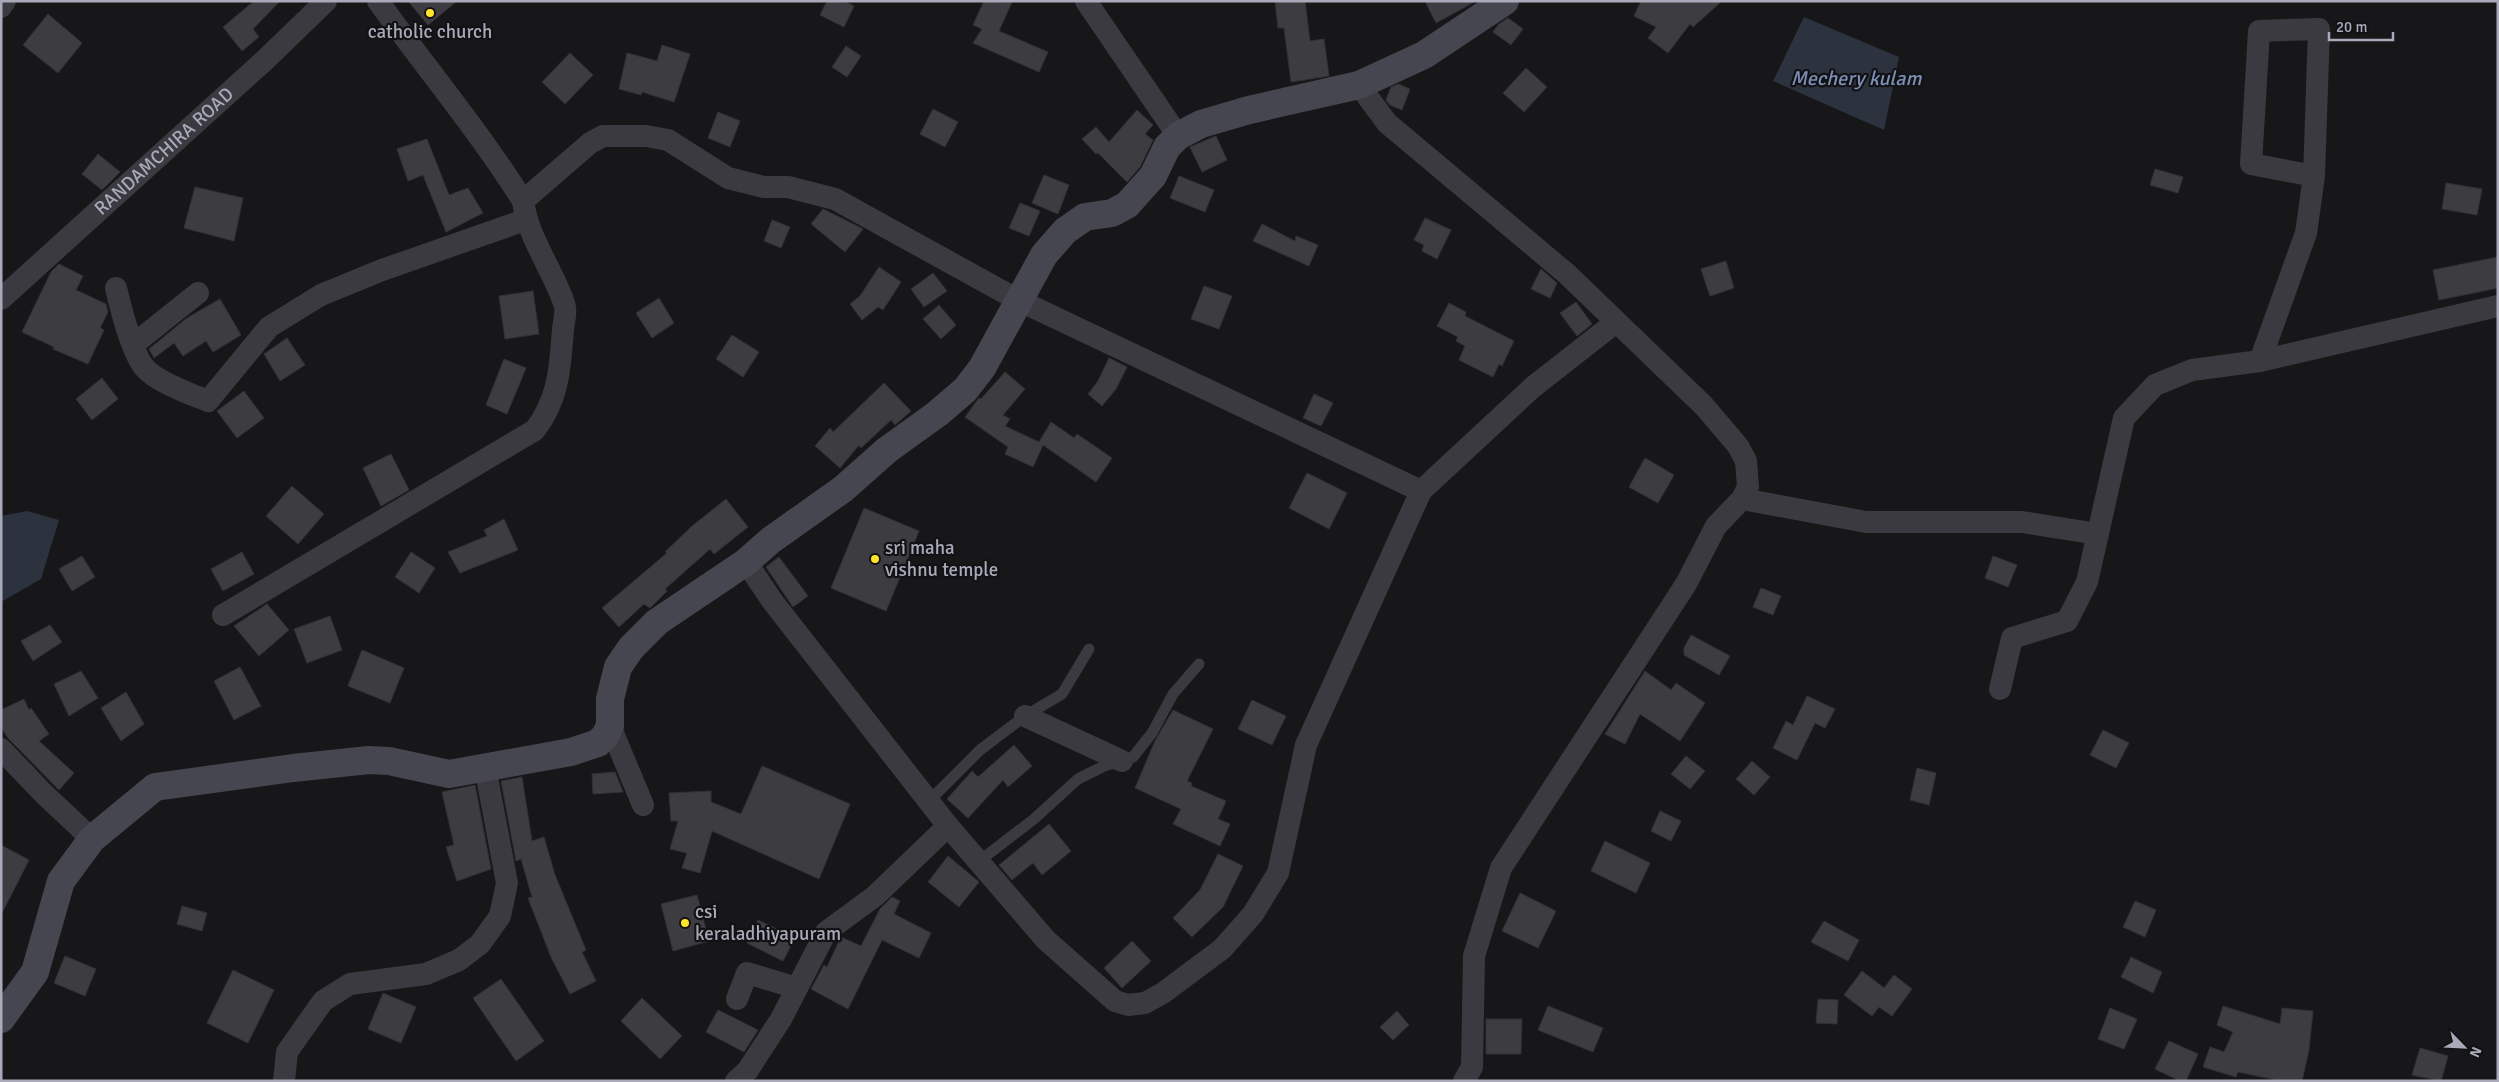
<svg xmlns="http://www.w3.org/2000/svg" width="2499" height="1082" viewBox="0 0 2499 1082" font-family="Signika,sans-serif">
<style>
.water{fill:#2c323e}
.building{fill:#3c3c41;stroke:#323135}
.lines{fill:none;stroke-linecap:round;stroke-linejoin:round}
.lane{stroke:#3a3a40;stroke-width:11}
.street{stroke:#3a3a40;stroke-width:22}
.secondary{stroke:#45464f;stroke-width:28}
.poi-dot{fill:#ffe629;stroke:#121214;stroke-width:2}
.labels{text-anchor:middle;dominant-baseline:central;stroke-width:4.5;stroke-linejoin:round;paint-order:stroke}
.poi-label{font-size:19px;fill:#a8aaba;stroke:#121214;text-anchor:start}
.street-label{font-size:19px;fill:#a8aaba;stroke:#121214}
.water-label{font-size:20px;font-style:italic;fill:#7d8fb7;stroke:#121214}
</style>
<rect width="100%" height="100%" fill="#171719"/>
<path class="water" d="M1804,17l95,40 -15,73 -111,-49z
M27,511l32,9 -18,59 -40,23v-86z"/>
<path class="building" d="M254,1h26l-27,28 6,8 -17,14 -19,-24z
M408,1h49l-29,24z
M827,1h17l10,5 -10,21 -24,-12z
M984,1l28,1 -13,29 49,21 -9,20 -66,-29 9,-14 -9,-4z
M1275,1h30l5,40 14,-2 5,37 -38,6 -7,-54h-6z
M1425,1h51l-40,22z
M1641,1h81l-29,26 -3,-3 -22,29 -20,-15 8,-11 -22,-11z
M48,14l34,29 -24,30 -35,-28z
M1508,18l15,11 -12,16 -18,-13 6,-8z
M662,45l28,9 -16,48 -32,-10 -1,3 -22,-6 8,-36 30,8z
M846,46l15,10 -14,21 -15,-10z
M570,53l23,22 -28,29 -23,-22z
M1526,68l21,19 -23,25 -21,-19z
M1398,84l12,5 -8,21 -12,-5 -4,-5 5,-13z
M933,109l25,13 -13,25 -25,-13z
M1137,110l16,15 -8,9 8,6 -13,27 -13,15 -29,-29 -2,1 -14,-15 14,-12 13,15z
M718,112l22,9 -10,26 -22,-9z
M1216,136l11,24 -25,12 -12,-25z
M427,139l22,56 19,-7 15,25 -37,19 -23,-57 -15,6 -11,-32z
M98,154l22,18 -18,18 -20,-16z
M2155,169l28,8 -5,16 -28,-8z
M1044,175l25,10 -11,29 -26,-11z
M1179,176l35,14 -9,22 -35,-14z
M2446,183l36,6 -5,26 -35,-6z
M195,187l48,11 -9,43 -50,-13z
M1020,203l20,8 -11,25 -20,-8z
M823,209l40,20 -18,23 -34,-28z
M1425,218l26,12 -14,29 -15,-8 2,-6 -10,-5z
M772,220l18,7 -9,21 -17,-7z
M1262,224l33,17 1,-5 22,9 -9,21 -56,-25z
M2498,257v31l-59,12 -6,-30z
M1726,261l8,27 -24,8 -9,-27z
M59,264l24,12 -7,14 30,14 2,8 -8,16 4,2 -16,34 -35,-15 1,-2 -32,-15 29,-60z
M879,267l22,15 -18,28 -5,-3 -16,13 -12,-16 10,-8z
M1541,269l16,14 -7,15 -19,-9z
M933,273l14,18 -23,16 -13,-18z
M1204,286l28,10 -13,33 -28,-10z
M533,291l6,43 -34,5 -6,-43z
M659,298l15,25 -22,15 -16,-25z
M220,299l21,36 -28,17 -7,-11 -23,15 -9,-13 -20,15 -5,-9 38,-31z
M1576,302l16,22 -15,12 -17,-23z
M1449,303l17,9 -1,4 49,25 -12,25 -3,-2 -6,13 -34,-17 6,-14 -9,-5 2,-4 -21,-11z
M939,305l17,20 -15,14 -18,-20z
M732,335l27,17 -16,25 -27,-18z
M287,338l18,27 -25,16 -16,-27z
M1109,358l18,9 -11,22 -14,17 -14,-12 10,-13z
M504,359l22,9 -19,46 -21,-9z
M1005,372l20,17 -22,26 7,4 -5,7 34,16 12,-20 23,16 3,-4 35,24 -16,24 -53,-37 -10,22 -28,-13 3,-7 -43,-30 14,-19 2,1z
M102,378l16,21 -26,21 -16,-21z
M884,383l27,28 -16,14 -4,-5 -30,28 -2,-3 -19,23 -25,-22 15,-18 3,4z
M244,391l20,27 -27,20 -20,-27z
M1314,394l19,9 -12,23 -18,-8z
M391,454l18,36 -28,16 -18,-38z
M1645,458l29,17 -16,28 -29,-16z
M1307,473l40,20 -18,36 -40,-21z
M292,486l32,28 -26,30 -32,-28z
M726,499l22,28 -34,27 -4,-5 -45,40 2,2 -17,17 -6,-4 -25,23 -17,-19 65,-55 -2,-1 27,-26z
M864,508l55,23 -33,80 -55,-23z
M504,519l14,31 -58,23 -12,-21 39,-16 -3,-6z
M242,552l12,22 -31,17 -12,-22z
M411,552l24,16 -16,25 -24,-16z
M82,556l13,21 -23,14 -13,-22z
M1993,556l24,9 -9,22 -23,-9z
M779,557l29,39 -15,11 -27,-40z
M1761,588l20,8 -8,19 -20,-8z
M267,604l22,26 -30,26 -25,-30z
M330,616l12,34 -35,13 -13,-34z
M50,625l12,17 -29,19 -12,-20z
M1691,635l39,21 -11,19 -35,-20v-7z
M362,650l42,18 -14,35 -42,-17z
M240,667l21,39 -27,14 -20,-39z
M81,671l17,27 -29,18 -15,-32z
M1645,671l26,19 5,-7 29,20 -25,38 -40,-27 -15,30 -20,-10z
M126,692l18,32 -23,17 -20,-33z
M1807,696l28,13 -10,19 -10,-5 -18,37 -24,-12 13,-27 7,4z
M24,699l5,11 2,-2 18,26 -10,7 35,32 -15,17 -50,-51 -8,-11v-18z
M1252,700l34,16 -14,29 -34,-16z
M1173,710l40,19 -26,52 5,2 -1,3 35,15 -8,18 12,5 -10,22 -47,-22 8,-15 -46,-21 20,-47z
M2103,730l26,13 -13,25 -26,-13z
M1014,745l18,21 -24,21 -5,-7 -35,38 -21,-19 25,-28 6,6z
M1686,756l19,15 -15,18 -19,-15z
M1752,761l18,16 -16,18 -18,-16z
M762,766l88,38 -31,75 -107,-48 -12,42 -18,-5 5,-15 -17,-4 8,-28h-7l-2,-28 42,-2v11l30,12z
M1917,768l19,5 -7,32 -19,-5z
M615,772l8,20 -30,2 -1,-20z
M522,777l10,64 12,-4 11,38 31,75 -4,2 14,29 -26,13 -19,-37 -23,-59 4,-1 -11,-38 -5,2 -15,-80z
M475,785l16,84 -34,12 -11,-34 8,-2 -12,-53z
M1660,811l21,10 -10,20 -20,-10z
M1049,824l22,27 -29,24 -9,-12 -21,17 -13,-15z
M1605,841l45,22 -14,30 -45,-22z
M1,845l28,15 -28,55z
M1218,854l25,12 -20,41 -31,30 -19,-19 27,-28z
M948,856l31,26 -20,25 -31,-25z
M1520,893l36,18 -18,37 -36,-17z
M697,895l12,46 -36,10 -12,-47z
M892,897l8,4 -6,13 37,19 -12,25 -37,-18 -34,69 -37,-20 13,-24 3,2 14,-30 20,9 19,-37z
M2135,901l21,9 -11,27 -22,-10z
M182,906l25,7 -5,18 -25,-7z
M758,920l37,18 -12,23 -36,-18z
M1824,921l35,19 -11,21 -37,-19z
M1132,941l19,20 -29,27 -18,-20z
M65,956l31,13 -11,27 -31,-13z
M2131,957l31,15 -9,21 -32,-16z
M233,970l41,20 -26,53 -41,-20z
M1862,971l22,17 10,-13 18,14 -20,27 -13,-9 -7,9 -28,-21z
M501,979l43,62 -28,20 -43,-63z
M383,993l33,14 -15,36 -33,-14z
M642,998l40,38 -22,23 -39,-38z
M1818,999l20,1 -1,24 -21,-1z
M1548,1006l55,22 -10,24 -55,-22z
M2223,1006l57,18 2,-16 31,3 -4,39 -7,31h-21l-43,-9 -2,5 -33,-10 7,-20 14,5 9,-20 -16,-7z
M2110,1008l27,11 -13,30 -26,-10z
M718,1010l40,20 -14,22 -38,-20z
M1397,1011l12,14 -16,15 -13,-13z
M1486,1019h36l-1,35h-35z
M2169,1041l29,13 -12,27h-6l-25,-12z
M2420,1048l28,8 -7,25 -29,-6z"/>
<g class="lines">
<path class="lane" d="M929,801l51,-51 45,-34 37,-22 27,-45
M978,862l56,-43 44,-40 26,-13 29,-9 19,-24 21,-39 26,-30"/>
<g class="street">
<path d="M378,1c48,67 101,130 145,200l67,-58 13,-7h43l22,4 60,38 36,9h24l47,12 183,101 403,191"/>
<path d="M1086,1l92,135"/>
<path d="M1,7l4,-6"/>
<path d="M1359,85l28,38 180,151 137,132 34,40 8,15 2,26 -6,12 -26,27 -30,58 -185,284 -27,88 -2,111 -8,14"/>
<path d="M116,288c5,21 14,59 27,78 11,15 47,28 65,35l61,-74 52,-32 61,-25 143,-50"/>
<path id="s1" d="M1,299l264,-239 61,-59"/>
<path d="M134,344l64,-51"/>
<path d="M2260,361l46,-128 8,-57 5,-147 -60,2 -8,133 63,12"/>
<path d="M1742,499l124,23h156l76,12"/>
<path d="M746,562l27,40 175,224 98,114 69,61 13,4 17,-2 18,-10 59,-44 31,-35 25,-41 28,-128 115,-254 112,-104 83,-65"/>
<path d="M223,615l312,-185c24,-32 25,-62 28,-101 1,-8 4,-19 1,-26 -12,-35 -36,-65 -41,-102"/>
<path d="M2000,689l12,-51 55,-17 20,-39 37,-164 31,-33 37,-15 68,-9 238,-55"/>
<path d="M1025,716l97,45"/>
<path d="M610,726l33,79"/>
<path d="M1,749l43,45 48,45"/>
<path d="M737,999l10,-26 50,15"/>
<path d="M284,1081l3,-29 36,-51 27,-17 76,-10 33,-14 21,-16 20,-28 7,-33 -22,-116"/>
<path d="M736,1081l12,-11 33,-51 45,-87 49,-36 73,-70"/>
</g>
<path class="secondary" d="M1,1019l34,-47 26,-91 31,-42 63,-52 138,-19 76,-8 20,1 60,13 122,-22 27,-9 7,-7 5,-10v-27l8,-32 13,-19 26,-26 89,-60 25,-22 72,-51 44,-39 50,-36 28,-24 17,-22 62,-113 21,-24 20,-14 27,-4 15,-8 26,-29 14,-29 11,-11 23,-12 48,-14 110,-25 65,-30 81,-54"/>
</g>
<g class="poi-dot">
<circle cx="430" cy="13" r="5"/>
<circle cx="875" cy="559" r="5"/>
<circle cx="685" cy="923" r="5"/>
</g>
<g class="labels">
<g class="poi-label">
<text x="430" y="32" text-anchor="middle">catholic church</text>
<text x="885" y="548">sri maha<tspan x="885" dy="22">vishnu temple</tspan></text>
<text x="695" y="912">csi<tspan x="695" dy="22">keraladhiyapuram</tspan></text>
</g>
<g class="street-label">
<text stroke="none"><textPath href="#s1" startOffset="220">RANDAMCHIRA ROAD</textPath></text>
</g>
<g class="water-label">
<text x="1856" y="78">Mechery kulam</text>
</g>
</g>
<rect width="2499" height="1082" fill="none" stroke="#a8aaba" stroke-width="5"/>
<g transform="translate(2464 1047) rotate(114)" stroke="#121214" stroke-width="4" paint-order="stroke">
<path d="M0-4L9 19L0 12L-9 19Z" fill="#a8aaba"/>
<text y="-8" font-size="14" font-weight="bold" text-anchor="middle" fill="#a8aaba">N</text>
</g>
<path d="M2329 32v8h64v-8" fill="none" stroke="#a8aaba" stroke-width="2.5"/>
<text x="2336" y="32" font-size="15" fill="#a8aaba" stroke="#121214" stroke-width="4" paint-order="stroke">20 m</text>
</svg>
